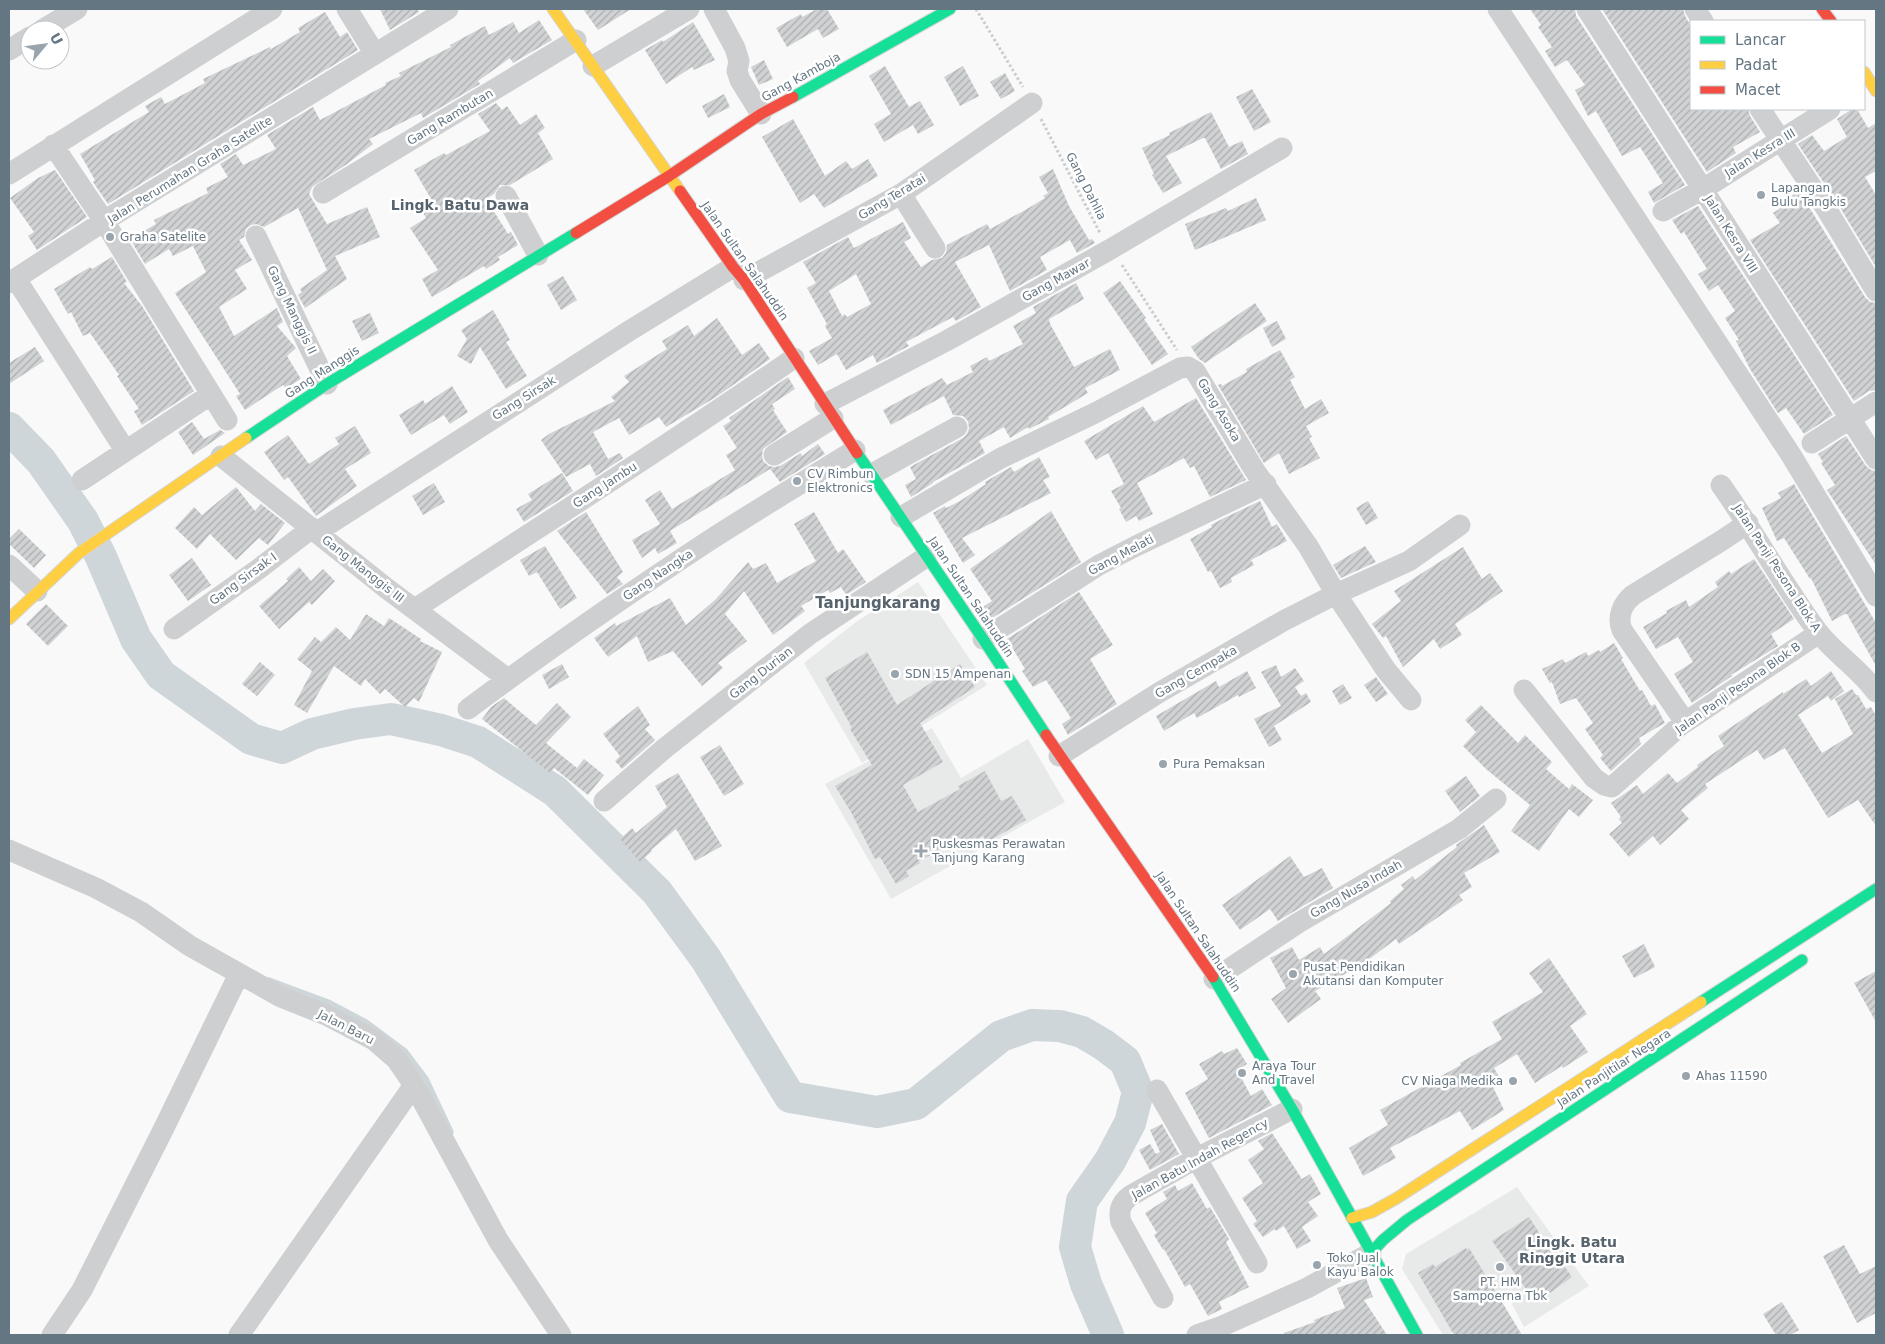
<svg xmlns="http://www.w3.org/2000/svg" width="1885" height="1344" viewBox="0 0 1885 1344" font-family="'DejaVu Sans',sans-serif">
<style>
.built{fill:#e8e9e9}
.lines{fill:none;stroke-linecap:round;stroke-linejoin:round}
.stream{stroke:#ced6d9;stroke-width:5.5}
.river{stroke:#ced6d9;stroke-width:32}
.building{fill:url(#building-hatch);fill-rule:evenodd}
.fast-casing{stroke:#d5d6d7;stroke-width:13}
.slow-casing{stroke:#d5d6d7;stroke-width:13}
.jam-casing{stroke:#d5d6d7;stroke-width:13}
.path{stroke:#cbcccd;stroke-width:3;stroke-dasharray:2.5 2.5;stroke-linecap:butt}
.street{stroke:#cecfd0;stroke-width:21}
.fast{stroke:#16e098;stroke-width:11}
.slow{stroke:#ffcf43;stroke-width:11}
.jam{stroke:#f24e42;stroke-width:11}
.poi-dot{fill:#99a4ac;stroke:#fff;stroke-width:2}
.labels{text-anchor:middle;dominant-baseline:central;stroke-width:5;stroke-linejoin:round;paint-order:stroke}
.street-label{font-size:12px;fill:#657683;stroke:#fff}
.poi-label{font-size:12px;fill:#657683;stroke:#fff;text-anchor:start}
.neighbourhood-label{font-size:14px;font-weight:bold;fill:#57646e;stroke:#fff}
.quarter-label{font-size:15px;font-weight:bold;fill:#57646e;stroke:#fff}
</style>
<defs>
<pattern id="building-hatch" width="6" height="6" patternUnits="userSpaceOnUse" patternTransform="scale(1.25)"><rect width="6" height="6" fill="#d0d2d3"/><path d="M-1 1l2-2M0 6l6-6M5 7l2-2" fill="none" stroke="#acafb1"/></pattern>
</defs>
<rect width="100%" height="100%" fill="#f9f9f9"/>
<path class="built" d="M918,582l69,103 -125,78 -58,-100 52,-41z
M932,728l29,50 67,-39 37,63 -174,97 -66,-115z
M1517,1187l72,99 -65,41 -15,-29 -61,37h-5l-41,-66 4,-15z"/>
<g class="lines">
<path class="stream" d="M269,980l59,22 38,20 39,29 21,28 25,53"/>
<path class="river" d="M9,428l32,33 42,60 18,36 35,82 25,36 90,64 31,9 30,-14 42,-10 37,-5 50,11 37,12 77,49 102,101 49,67 84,138 87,15 39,-8 85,-68 31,-11 28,1 22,6 22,13 21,16 13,31 -8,31 -20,38 -28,40 -7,46 11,37 22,51"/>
</g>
<path class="building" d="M380,9h37l2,3 -29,18z
M583,9h48l-33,21z
M817,9h10l12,20 -16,9 -5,-9 -31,18 -11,-19 25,-14 1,3z
M1530,9h45l1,7 109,169 -31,18 -6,-11 15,-9 -23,-36 -18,9 -26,-45 -8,5 -13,-26 10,-5 -18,-25 -12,7 -10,-16 7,-4 -14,-20 3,-2z
M1602,9h81l2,7 6,10v83h57l2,7 10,16 -27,15 3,6 -29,19z
M325,12l15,25 7,-5 11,18 -250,154 -15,-22 2,-2 -15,-26 69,-42 -4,-6 16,-9 4,7 40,-21 -2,-4 67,-32 1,2 29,-17 -2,-4z
M539,20l13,20 -39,23 -3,-5 -32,23 2,3 -57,34 -2,-5 -52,26 4,5 -26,20 -35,23 -3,7 18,30 40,-17 13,30 -45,19 12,23 -42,29 -7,-13 4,-3 -2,-3 27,-19 -29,-62 -34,19 -8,-3 -5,1 -5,4 -2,8 -5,3 13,20 -17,10 12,19 -28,18 15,29 43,-28 6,14 -6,4 19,22 -9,8 14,23 -15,9 -3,-3 -38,25 -9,-14 4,-2 -65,-101 31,-21 -13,-26 -20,10 -4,-7 -24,15 -15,-25 26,-15 -2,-4 54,-27 -2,-5 22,-11 -8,-13 16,-10 7,11 33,-16 -9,-14 46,-28 7,13 66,-35 -1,-2 16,-7 -2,-3 52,-26 -1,-2 35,-19 4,9 24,-13 6,11z
M693,22l22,38 -21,10 -2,-3 -26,17 -21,-34 17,-10 1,2z
M764,60l9,19 -14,6 -8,-18z
M885,66l24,41 11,-6 14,24 -16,9 -5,-9 -29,17 -10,-18 17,-10 -22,-38z
M963,66l16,30 -19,10 -16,-29z
M1005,73l10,18 -14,8 -11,-17z
M1252,89l19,33 -17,9 -18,-34z
M724,94l6,13 -22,11 -6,-12z
M496,103l6,7 5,-4 13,19 16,-11 9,14 -7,5 15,26 -43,26h-10l-6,9 -5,3 4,6 -3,2 18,29 3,-2 7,13 -20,12 2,3 -14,9 -2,-3 -52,31 -10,-18 16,-9 -28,-42 16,-10 -5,-8 12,-8 -19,-32 30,-17 2,2 44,-24 -12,-17z
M1852,109h5l11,19 8,-5v48l-11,6 11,18v72l-38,-63 -40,-60 14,-9 12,16 23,-14 -10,-18z
M1211,112l18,35 13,-6 6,13 -27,15 -16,-31h-2l-37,18 16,27 -19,10 -11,-18 2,-1 -12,-26 28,-13 -1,-2z
M793,119l32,57 21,-15 6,8 16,-10 10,17 -54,32 -10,-14 -14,9 -38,-66z
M1053,169l16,37 20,34 3,-1 3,4 -18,10 -7,-13 -30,17 7,13 -37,21 -21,-46 -34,17 26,45 -25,14 -3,-4 -47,25 3,4 -32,17 -4,-8 -27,15 -9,-16 -19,11 -9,-14 23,-13 -7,-12 2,-2 -20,-36 9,-5 -13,-21 45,-25 6,11 49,-26 8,16 -7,4 17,25 11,-7 10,-2 4,-5 1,-8 40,-21 3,5 37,-20 18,-11 -2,-2 5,-3 -9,-16zM856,274l15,30 -24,13 -2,-3 -3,2 -13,-25z
M55,170l32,47 -50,33 -9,-14 6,-4 -24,-34 28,-20z
M1799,191l66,106 5,5 6,1v87l-7,1 -15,10 -104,-161 30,-17 -7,-10 14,-9 -3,-3z
M1256,198l10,22 -71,30 -10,-26 41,-16 2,3z
M1698,206l135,209 -29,19 -18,-26 -8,5 -28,-44 -14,-28 3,-1 -14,-22 10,-7 -17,-26 -9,6 -11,-17 9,-5 -23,-37 -3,2 -9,-14z
M112,257l15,25 -3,1 18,23 52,85 -52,34 -8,-14 5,-2 -22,-33 2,-1 -29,-42 -7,3 -12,-24 -3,2 -14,-25 36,-22 2,2z
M563,276l14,24 -16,10 -14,-25z
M1120,281l26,37 -2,1 24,35 -16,11 -49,-72z
M1076,283l8,16 -35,20 1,5 24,43 36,-18 10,21 -35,18 3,5 -40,24 1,2 -20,10 -1,-2 -18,11 -6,-11 -25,14 6,12 -52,29v1l-22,14 -6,-12 11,-6 -6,-12 53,-29 4,-4 2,-6 -1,-7 -5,-5 -10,-1 -9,-19 -53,29 -8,-15 59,-32 5,7 26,-13 -3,-6 17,-9 2,4 34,-17 -10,-18 23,-13 -3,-6z
M1255,303l12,18 -62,42 -6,-4 -8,-12z
M493,310l17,30 -4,2 21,34 -21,13 -26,-42 -9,17 -14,-8 10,-17 -6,-9z
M370,313l9,20 -17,8 -10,-20z
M717,318l25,37 17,-12 11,16 -54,38 -50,30 -7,-10 -30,18 -10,-17 -26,14 15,27 12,-6 3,5 -27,18 -6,-12 -24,13 -25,-37 8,-6 66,-33 -4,-4 18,-15 -5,-6 43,-27 -5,-8 26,-16 6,11z
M1277,321l9,18 -14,8 -9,-19z
M35,347l9,14 -35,23v-21z
M1280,350l15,27 -5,3 15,29 16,-10 8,14 -23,13 6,11 -3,1 11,20 -31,16 -10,-21 -15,10 -46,-78 3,-1 1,2 25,-14 -1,-3z
M788,377l7,12 -23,15 3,5 -2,1 14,22 -24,17 -1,6 1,6 6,5 5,1 6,-1 21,-13 1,3 16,-12 7,10 -45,28 -10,-13 -100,62 7,12 -19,11 -3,-6 -13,10 -10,-18 28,-16 -15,-24 15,-10 12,19 63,-39 -9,-15 11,-7 -14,-22 8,-5 -2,-3z
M452,386l16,26 -18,12 -6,-9 -33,20 -12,-20 24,-15 2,4z
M1196,398l50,82 -36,17 -16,-31 -4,2 -6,-10 -47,25 16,31 -14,7 -3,-5 -10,6 -7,-13 2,-1 -10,-17 13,-7 -16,-31 -12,7 -12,-19 59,-35 11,16z
M192,422l12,17 16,-9 5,3 -32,22 -15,-23z
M355,426l16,27 -26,16 12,17 -41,30 -28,-39 -4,3 -20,-28 24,-17 21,29 30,-20 -4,-6z
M1846,436l20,30 5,4 5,1v94l-49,-75 8,-5 -14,-22 2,-1 -5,-8z
M1039,457l11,20 -7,3 8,13 -89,45 13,17 -12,8 -30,-50 12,-7 1,2 14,-7 26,-17 -1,-2 26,-15 3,5z
M562,473l11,18 -49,31 -8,-13 16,-9 -4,-6z
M434,483l11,19 -22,13 -11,-19z
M1794,484l82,139v43l-29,-52h-2l-13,7 -21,-43 -1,1 -26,-41 -7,3 -15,-33 19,-10 -3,-5z
M236,487l19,24 6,-7 24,19 -17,22 -9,-7 -23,22 -26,-26 -13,15 -22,-21 19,-21 8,8z
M1260,501l12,26 5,-3 10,17 -36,19 3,5 -23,13 1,4 -12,6 -9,-17 -3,1 -18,-33 22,-12 -1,-2 11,-6z
M1368,501l10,17 -12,7 -10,-17z
M1051,511l30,51 -92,58 -8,-12 11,-7 -22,-32z
M586,512l37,60 -6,5 6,7 -16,10 -50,-63z
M814,512l24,41 5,-4 23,33 -20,13 -5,-8 -11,6 -2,-3 -27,16 4,5 -32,24 -29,-44 -19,23 22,27 -29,22 5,5 -21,18 -29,-35 -25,11 -11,-26 -29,21 -14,-19 21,-15 1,3 54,-28 16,27 30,-26 32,-37 5,7 13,-6 11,20 39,-22 -22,-37z
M19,529l27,26 -12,13 -25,-24v-5z
M545,546l32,52 -17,11 -23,-37 -8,4 -9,-16z
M1365,546l11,16 -35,16 -8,-13z
M1463,547l19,32 8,-6 13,18 -48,33 7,11 -22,14 -6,-10 -31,28 -17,-31 -3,2 -11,-14 29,-23 -7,-10z
M192,558l19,27 -23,16 -19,-26z
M1754,559l40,60 -23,15 7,12 -47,29 1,1 -40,27 -18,-29 19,-12 -15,-25 -22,12 -13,-22 24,-14 -1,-2 20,-11 3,7 29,-20 -3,-5 14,-11 2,3z
M299,567l12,14 12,-12 12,12 -23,24 -3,-3 -30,27 -20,-23 29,-25 -2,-2z
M1079,592l34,53 -23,14 27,45 -49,31 -6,-11 9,-6 -25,-38 -13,7 -11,-16 3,-2 -18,-30z
M46,604l22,22 -20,20 -22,-22z
M366,614l18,12 5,-8 32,21 -1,2 22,11 -23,50 -5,-4 -9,9 -20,-18 -5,5 -15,-15 -4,7 -27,-20 -27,47 -13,-8 18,-34 -15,-12 18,-22 6,5 15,-15 14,13z
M1614,643l9,15 -2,1 19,32 2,-1 9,16 4,-2 10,19 -26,15 2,6 -30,27 -11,-13 3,-3 -18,-26 8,-6 -17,-25 -16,6 -8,-22 -2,1 -8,-14 21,-10 2,4 21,-11 2,4 11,-6 1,2z
M867,652l30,53 63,-41 15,23 -55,36 23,39 -40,23 15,27 42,-23 -2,-3 27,-15 16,30 11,-5 14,24 -39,22 -4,-6 -21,12 -3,-7 -40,20 1,2 -14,8 3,5 -13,8 -16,-27 -5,2 -24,-47 -16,-26 37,-21 -22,-36 2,-1 -27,-50z
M260,662l15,13 -18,21 -15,-12z
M562,664l7,13 -20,12 -7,-14z
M1276,665l5,12 14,-9 9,13 -9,6 6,9 5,-3 5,9 -37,24 8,14 -13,7 -15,-28 27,-13 -20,-34z
M1247,671l9,17 -17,9 -1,-2 -41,23 -3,-5 -30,18 -8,-15 60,-35 3,6z
M1831,671l13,20 -13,10 -3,-5 -30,19 24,38 31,-19 -18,-35 17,-10 4,6h2l8,14 5,-2 5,9v110l-18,-26 -30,18 -43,-70 -21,12 -7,-10 -52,34 3,4 -27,22 8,9 -29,26 -7,-9 -24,21 -20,-23 13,-11 -3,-4 2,-2 -10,-14 26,-18 6,9 25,-21 9,10 21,-16 -1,-2 27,-19 -6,-10 65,-44v2l23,-15 5,7z
M1376,677l12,17 -12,8 -12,-17z
M1343,684l9,14 -12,7 -8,-14z
M504,698l32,27 21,-22 14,14 -25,26 31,25 7,-9 20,16 -16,20 -34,-27 -4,5 -68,-54 9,-12z
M1481,705l37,38 7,-8 27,27 -6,7 23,20 3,-5 21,16 -14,17 -10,-8 -30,42 -28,-20 19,-26 -44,-36 -23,-23 13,-14 -11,-12z
M638,706l12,19 -5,4 10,11 -33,29 -7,-8 5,-5 -17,-22z
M720,745l24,39 -20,12 -24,-39z
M678,773l44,73 -27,15 -19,-32 -25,21 1,1 -12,11 -20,-23 12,-11 4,5 31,-26 -12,-21z
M1466,776l14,20 -8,7 -2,-2 1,2 -11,9 -15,-21z
M1484,825l16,27 -36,21 8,14 -13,8 4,5 -64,44 -3,-5 -44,33 -2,-1 -35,20 6,8 -33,24 -17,-24 15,-11 -16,-30 22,-11 7,13 21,-13 4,7 67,-51 -1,-2 14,-12 -3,-4 12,-9 2,4 42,-33 -1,-2z
M1290,856l14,21 18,-9 11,20 -55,33 -8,-12 -30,21 -18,-25z
M1644,944l11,23 -21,11 -12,-22z
M1549,958l38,56 -17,12 18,26 -25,16 -1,-2 -27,17 -18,-29 -23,14 8,14 -9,5 11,23 -32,20 -12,-19 -70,37 6,10 -33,18 -14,-28 39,-23 -8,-15 81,-45 -1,-2 42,-24 -10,-17 51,-30 -14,-19z
M1876,971v51l-22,-39z
M1237,1048l10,16 -10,6 14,26 11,-7 10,16 -63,33 -24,-45 23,-14 -9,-15 23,-13 2,3z
M1162,1124l17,30 -29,16 -11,-20 11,-6 6,10 4,-2 -10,-22z
M1272,1133l30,46 8,-5 11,20 -13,8 10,14 -16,11 9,14 -14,8 -13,-23 -8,5 -1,-2 -12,8 -10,-13 4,-3 -15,-23 21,-15 -15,-23 16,-11 -6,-8z
M1192,1183l15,26 3,-2 19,32 -3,3 23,45 -30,15 3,7 -14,7 -18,-32 -5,3 -21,-38 -1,1 -9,-15 3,-2 -12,-20 22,-14 -4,-7 12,-7 3,6z
M1529,1217l29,45 2,-2 12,17 -36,26 -44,-62z
M1844,1245l16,29 16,-8v47l-19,10 -34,-67z
M1466,1248l1,2 2,-2 53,87h-68l-36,-62 15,-9 2,3z
M1366,1278l7,19 -9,3 23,35h-102l-1,-2 31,-11 -1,-2 31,-12 -8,-20z
M1782,1302l17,28 -9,5h-14l-13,-21z"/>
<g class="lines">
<g class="fast-casing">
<path id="fast" d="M793,97l157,-88
M246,438l81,-54 249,-151
M857,453l126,186 63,96
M1213,977l79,132 125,226
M1701,1002l175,-113
M1371,1253l12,-13 24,-20 395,-260"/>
</g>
<g class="slow-casing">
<path id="slow" d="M553,9l127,182
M1864,72l12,19
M9,619l70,-66 167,-115
M1352,1218l20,-6 25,-14 304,-196"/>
</g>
<g class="jam-casing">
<path id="jam" d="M1822,9l9,12
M680,191l53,76 11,13 113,173
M576,233l93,-57 92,-62 32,-17
M1046,735l167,242"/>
</g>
<path class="path" d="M976,9l47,78
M1041,119l59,114
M1122,265l55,85"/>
<path class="street" d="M347,9l28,45
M714,9l21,39 4,13 -2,10 3,9 21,34
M1498,9l293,446 85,141
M1587,9l289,450
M1695,9l8,12
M42,30l35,-21
M9,50l21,-13
M593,66l96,-57
M1760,109l67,101 49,81
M53,145l51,76 123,199
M9,174l263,-165
M323,193l253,-153
M901,194l34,54
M506,196l32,59
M1663,211l40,-22 127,-80
M256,236l71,148
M16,279l109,171
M744,280l157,-86 131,-91
M9,283l95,-62 344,-212
M825,404l123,-64 161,-90 173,-102
M1812,443l64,-41
M774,455l59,-37
M221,456l165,132 122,91
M872,474l85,-47
M82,480l128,-85
M1721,485c34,48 62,100 97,147 17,22 42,37 58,60
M901,517l100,-59 94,-45 85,-45 8,-1 7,4 60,100 53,75 28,48 50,76 25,30
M317,532l312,-201 104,-64
M9,565l28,26
M415,609c126,-84 255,-164 379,-251
M174,629l86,-61 52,-40
M983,639l116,-74 37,-19 130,-62
M1524,690l70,88 10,7 8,2 69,-62 138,-92
M468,709c79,-59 160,-115 242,-169 48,-31 97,-60 145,-90
M1685,722l-63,-92c-5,-13 0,-26 11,-35l88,-54 27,-18
M1059,756l101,-64 125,-72 51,-26 73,-33 51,-36
M604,801l61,-53 145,-114 116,-77
M9,850l87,38 45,24 49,34 91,51 45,18 48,25 22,19 18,26 84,155 63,95
M1214,979l84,-56 161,-94 37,-30
M1157,1090l100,173
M1163,1298l-42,-76c-3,-11 0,-19 9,-26l67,-38 95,-49
M52,1335l30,-45 81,-160 76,-156
M239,1335l175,-250
M1197,1335l23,-8 87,-39 64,-35"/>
<use href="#fast" class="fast"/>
<use href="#slow" class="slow"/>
<use href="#jam" class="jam"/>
</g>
<g class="poi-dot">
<circle cx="1761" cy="195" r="5"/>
<circle cx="110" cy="237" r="5"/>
<circle cx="797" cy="481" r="5"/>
<circle cx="895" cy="674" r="5"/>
<circle cx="1163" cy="764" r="5"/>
<path d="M918.5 843.5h5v5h5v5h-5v5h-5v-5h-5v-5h5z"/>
<circle cx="1293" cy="974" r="5"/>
<circle cx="1242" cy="1073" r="5"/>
<circle cx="1686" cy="1076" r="5"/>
<circle cx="1513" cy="1081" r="5"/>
<circle cx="1317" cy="1265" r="5"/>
<circle cx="1500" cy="1267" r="5"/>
</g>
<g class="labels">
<g class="street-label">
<text transform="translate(801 77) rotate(-29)">Gang Kamboja</text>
<text transform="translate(450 117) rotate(-31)">Gang Rambutan</text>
<text transform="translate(1760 153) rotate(-32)">Jalan Kesra III</text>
<text transform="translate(190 170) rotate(-32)">Jalan Perumahan Graha Satelite</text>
<text transform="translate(1086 186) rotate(63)">Gang Dahlia</text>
<text transform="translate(892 197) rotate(-31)">Gang Teratai</text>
<text transform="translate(1731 234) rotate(58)">Jalan Kesra VIII</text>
<text transform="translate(745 261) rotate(55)">Jalan Sultan Salahuddin</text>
<text transform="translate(1056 280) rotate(-29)">Gang Mawar</text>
<text transform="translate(292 310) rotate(64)">Gang Manggis II</text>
<text transform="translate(322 372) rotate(-33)">Gang Manggis</text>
<text transform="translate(524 398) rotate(-32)">Gang Sirsak</text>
<text transform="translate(1219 410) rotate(59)">Gang Asoka</text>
<text transform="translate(605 485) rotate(-33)">Gang Jambu</text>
<text transform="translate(1121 555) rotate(-28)">Gang Melati</text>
<text transform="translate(1777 568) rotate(57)">Jalan Panji Pesona Blok A</text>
<text transform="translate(363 569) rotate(38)">Gang Manggis III</text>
<text transform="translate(658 575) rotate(-34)">Gang Nangka</text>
<text transform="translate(243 579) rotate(-36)">Gang Sirsak I</text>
<text transform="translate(971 597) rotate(56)">Jalan Sultan Salahuddin</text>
<text transform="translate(1196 672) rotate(-30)">Gang Cempaka</text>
<text transform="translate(761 673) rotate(-38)">Gang Durian</text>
<text transform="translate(1738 688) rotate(-35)">Jalan Panji Pesona Blok B</text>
<text transform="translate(1356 889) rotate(-30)">Gang Nusa Indah</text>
<text transform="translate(1198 932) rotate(56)">Jalan Sultan Salahuddin</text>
<text transform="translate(346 1027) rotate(27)">Jalan Baru</text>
<text transform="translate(1614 1068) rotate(-33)">Jalan Panjitilar Negara</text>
<text transform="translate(1200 1159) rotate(-29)">Jalan Batu Indah Regency</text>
</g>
<g class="poi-label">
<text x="1771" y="188">Lapangan<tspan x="1771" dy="14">Bulu Tangkis</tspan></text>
<text x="120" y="237">Graha Satelite</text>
<text x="807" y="474">CV Rimbun<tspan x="807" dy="14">Elektronics</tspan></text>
<text x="905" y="674">SDN 15 Ampenan</text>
<text x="1173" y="764">Pura Pemaksan</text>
<text x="932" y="844">Puskesmas Perawatan<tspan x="932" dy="14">Tanjung Karang</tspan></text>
<text x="1303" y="967">Pusat Pendidikan<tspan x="1303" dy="14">Akutansi dan Komputer</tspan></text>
<text x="1252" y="1066">Araya Tour<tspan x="1252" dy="14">And Travel</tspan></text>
<text x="1696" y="1076">Ahas 11590</text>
<text x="1503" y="1081" text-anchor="end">CV Niaga Medika</text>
<text x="1327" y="1258">Toko Jual<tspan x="1327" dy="14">Kayu Balok</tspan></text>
<text x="1500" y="1282" text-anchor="middle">PT. HM<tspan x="1500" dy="14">Sampoerna Tbk</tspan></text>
</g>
<g class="neighbourhood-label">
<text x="460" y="205">Lingk. Batu Dawa</text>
<text x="1572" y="1242">Lingk. Batu<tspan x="1572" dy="16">Ringgit Utara</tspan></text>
</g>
<g class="quarter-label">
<text x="878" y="603">Tanjungkarang</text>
</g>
</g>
<rect width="1885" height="1344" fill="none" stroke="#657683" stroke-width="20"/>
<rect x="1690" y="20" width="175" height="90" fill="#ffffff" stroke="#c1c8cd"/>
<rect x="1700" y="36" width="25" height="8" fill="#16e098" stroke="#c1c8cd"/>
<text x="1735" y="45" font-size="15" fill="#657683">Lancar</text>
<rect x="1700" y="61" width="25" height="8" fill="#ffcf43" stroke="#c1c8cd"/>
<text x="1735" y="70" font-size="15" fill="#657683">Padat</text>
<rect x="1700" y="86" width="25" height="8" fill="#f24e42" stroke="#c1c8cd"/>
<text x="1735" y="95" font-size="15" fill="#657683">Macet</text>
<g transform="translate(45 45) rotate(61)"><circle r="24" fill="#ffffff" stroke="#c1c8cd"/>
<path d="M0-4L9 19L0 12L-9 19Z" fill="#99a4ac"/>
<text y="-8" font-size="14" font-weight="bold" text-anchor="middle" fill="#657683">U</text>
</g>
</svg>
